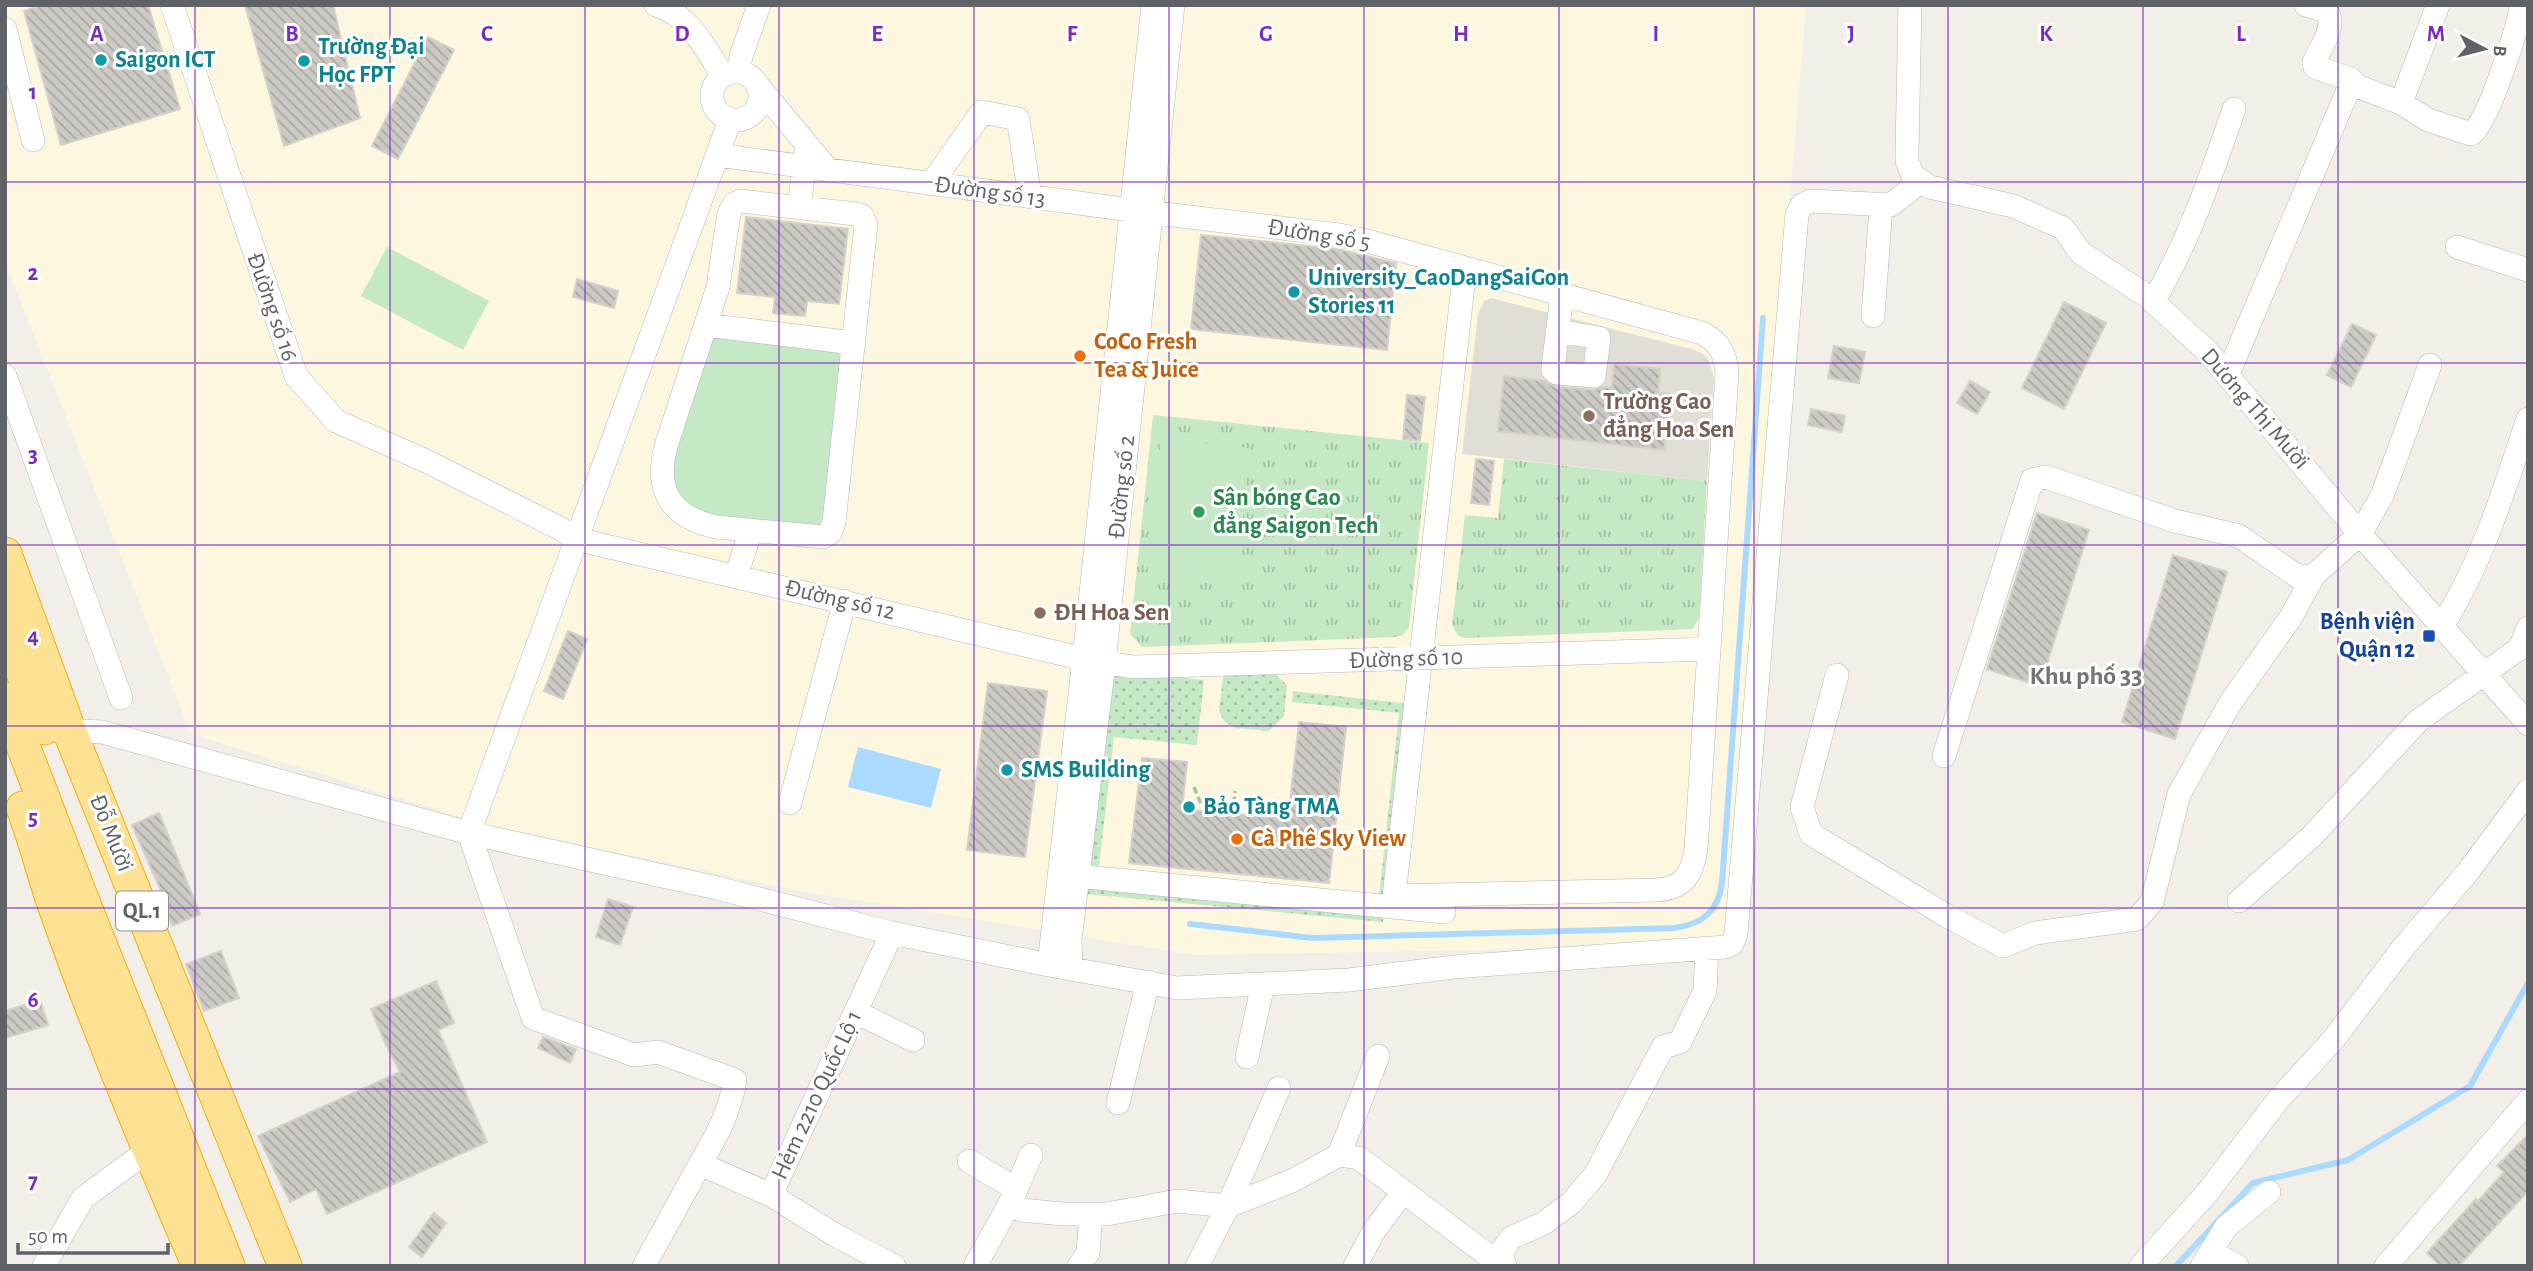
<svg xmlns="http://www.w3.org/2000/svg" width="2533" height="1271" viewBox="0 0 2533 1271" font-family="'Alegreya Sans',sans-serif">
<style>
.commercial{fill:#fef7e0}
.education{fill:#e1ded6}
.grass{fill:url(#grass-tufts)}
.park{fill:url(#park-dots)}
.garden{fill:#c5e8c5}
.water{fill:#aadaff}
.lines{fill:none;stroke-linecap:round;stroke-linejoin:round}
.stream{stroke:#aadaff;stroke-width:6}
.building{fill:url(#building-back-hatch);stroke:#d6d1c6;stroke-width:2}
.minor-casing{stroke:#b5b8bc;stroke-width:24}
.highway-casing{stroke:#f9ab00;stroke-width:35}
.path{stroke:#9cc7a9;stroke-width:3.5;stroke-dasharray:7 3.5;stroke-linecap:butt}
.minor{stroke:#fff;stroke-width:23}
.highway{stroke:#fde293;stroke-width:33}
.grid{fill:none;stroke:#7b2cbf;stroke-width:2;stroke-opacity:0.55}
.culture-dot{fill:#0f9aa8;stroke:#fff;stroke-width:2.5}
.food-dot{fill:#e8710a;stroke:#fff;stroke-width:2.5}
.education-dot{fill:#8d6e63;stroke:#fff;stroke-width:2.5}
.leisure-dot{fill:#2e9e5b;stroke:#fff;stroke-width:2.5}
.transit-dot{fill:#1a4fb4;stroke:#fff;stroke-width:2.5}
.labels{text-anchor:middle;dominant-baseline:central;stroke-width:6;stroke-linejoin:round;paint-order:stroke}
.shield{fill:#fff;stroke:#8f9295;stroke-width:2}
.shield-label{font-size:23px;font-weight:bold;fill:#5f6368}
.culture-label{font-size:24px;font-weight:bold;fill:#0d838f;stroke:#fff;text-anchor:start}
.street-label{font-size:24px;fill:#5f6368;stroke:#fff}
.food-label{font-size:24px;font-weight:bold;fill:#c56008;stroke:#fff;text-anchor:start}
.education-label{font-size:24px;font-weight:bold;fill:#785e54;stroke:#fff;text-anchor:start}
.leisure-label{font-size:24px;font-weight:bold;fill:#27864d;stroke:#fff;text-anchor:start}
.transit-label{font-size:24px;font-weight:bold;fill:#164399;stroke:#fff;text-anchor:end}
.neighbourhood-label{font-size:26px;font-weight:bold;fill:#70757a;stroke:#fff}
.grid-label{font-size:23px;text-anchor:middle;font-weight:bold;fill:#7b2cbf;stroke:#fff;stroke-width:6;stroke-linejoin:round;paint-order:stroke}
</style>
<defs>
<pattern id="grass-tufts" width="24" height="20" patternUnits="userSpaceOnUse" patternTransform="scale(1.75)"><rect width="24" height="20" fill="#c5e8c5"/><path d="M3 7l-1-3M5 7V3M7 7l1-3M15 17l-1-3M17 17v-4M19 17l1-3" fill="none" stroke="#a3c0a4"/></pattern>
<pattern id="park-dots" width="8" height="8" patternUnits="userSpaceOnUse" patternTransform="scale(1.75)"><rect width="8" height="8" fill="#c5e8c5"/><path d="M2 2h.1M6 6h.1" fill="none" stroke="#a3c0a4" stroke-width="1.8" stroke-linecap="round"/></pattern>
<pattern id="building-back-hatch" width="6" height="6" patternUnits="userSpaceOnUse" patternTransform="scale(1.75)"><rect width="6" height="6" fill="#cccac5"/><path d="M-1 5l2 2M0 0l6 6M5-1l2 2" fill="none" stroke="#a9a8a4"/></pattern>
</defs>
<rect width="100%" height="100%" fill="#f1efe8"/>
<path class="commercial" d="M5,5h1801l-78,932 -242,13 -291,5 -389,-63 -319,-67 -296,-91 -182,-462 -4,-18z"/>
<path class="education" d="M1491,298l204,52 8,4 6,6 5,18 -7,103 -245,-27 16,-140 6,-13z"/>
<path class="grass" d="M1153,415l276,28 -20,184 -6,8 -7,2 -254,10 -12,-13z
M1504,459l203,22 -8,137 -6,11 -228,9 -7,-2 -6,-11 13,-110 33,3z"/>
<path class="park" d="M1231,669l45,6 11,10 -3,31 -15,15 -35,-3 -10,-7 -5,-9 4,-35z
M1109,670l95,10 -7,65 -83,-8 -17,147 280,31 22,-202 -107,-11 1,-11 116,13 -26,218 -297,-28z"/>
<path class="garden" d="M387,247l102,54 -26,49 -102,-54z
M716,337l124,15 2,4 -19,169 -8,3 -116,-15 -26,-23 -2,-30 42,-121z
M1161,439l89,9 -14,138 -89,-9z"/>
<path class="water" d="M858,747l83,22 -10,39 -83,-21z"/>
<g class="lines">
<path class="stream" d="M1190,924l123,14 361,-10c28,-4 44,-16 48,-45l41,-565
M2176,1266l77,-83 95,-23 122,-74 58,-103"/>
</g>
<path class="building" d="M43,5h105l32,104 -119,36 -37,-134z
M245,5h88l27,113 -76,28z
M428,37l26,13 -56,109 -26,-13z
M746,217l102,12 -9,75 -32,-3 -2,15 -32,-3 2,-16 -38,-4z
M1201,235l136,14 59,14 -9,87 -196,-21z
M577,279l41,12 -4,17 -41,-11z
M2064,302l42,21 -42,86 -42,-21z
M2352,324l24,11 -25,52 -24,-12z
M1834,346l31,6 -6,31 -31,-5z
M1614,364l46,5 -2,24 12,1 -6,56 -166,-19 6,-55 40,5 12,6 37,3 9,-3 10,1z
M1970,381l20,11 -13,22 -20,-11z
M1407,395l18,2 -5,44 -17,-2z
M1811,409l34,7 -3,16 -34,-7z
M1476,459l18,2 -5,44 -18,-2z
M2037,513l52,17 -49,156 -53,-17z
M2173,555l54,17 -52,167 -53,-17z
M568,631l19,8 -24,60 -19,-8z
M988,683l59,8 -22,166 -58,-7z
M1299,722l47,5 -17,156 -200,-20 13,-105 45,4 -5,47 106,10z
M159,813l41,101 -28,12 -7,-17 3,-2 -36,-82z
M608,899l25,8 -13,38 -24,-8z
M221,951l18,47 -35,13 -18,-47z
M436,981l18,42 -16,7 49,112 -160,72 -11,-25 -26,13 -32,-66 142,-64 -14,-27 -15,-36z
M40,1000l8,25 -43,13v-27z
M543,1037l33,12 -6,14 -32,-15z
M2528,1135v56l-69,75h-19l-13,-13 49,-54 2,2 26,-29 -7,-6z
M434,1213l12,10 -24,34 -13,-10z"/>
<g class="lines">
<g class="minor-casing">
<path id="minor" d="M172,5l124,371 40,45 90,40 137,69 13,9 508,120 49,8 576,-18
M656,5c34,10 49,43 67,71
M1910,5l-3,147v9l6,15 17,11 83,19 50,22 18,25 66,43 60,55 153,183 168,190
M2306,5l20,6c12,14 -6,37 -12,51l1,5 35,12 7,7
M5,29l28,111
M738,72l3,-16 18,-51
M712 96a24 24 0 1 1 48 0a24 24 0 1 1-48 0Z
M755,82l74,89
M2401,103l37,-98
M717,155l414,55 208,25 32,7 331,91c18,9 24,22 25,41l-31,475c-4,26 -12,39 -39,41l-263,6 71,-628
M931,184l51,-72 36,7 12,78
M740,201l116,13 6,2 4,9 -32,297 -4,11 -7,4 -107,-10c-45,-10 -62,-36 -50,-81l52,-159 11,-74 5,-9z
M799,208l7,-56
M2457,247l71,23
M2153,302c36,-61 58,-126 81,-193
M1873,316l8,-110
M706,325l148,18
M1557,331l42,7 -5,38 -37,-3 -4,-3v-2c3,-25 6,-49 9,-74
M2228,374l120,-284 9,-4 44,17 27,17 43,14c17,-9 46,-106 51,-129
M5,376l116,322
M736,576l15,-46
M2442,626c40,-63 62,-136 86,-207
M1837,675l-35,132 9,27 136,82 56,30 32,-13 102,-14 15,-17 27,-108 52,-92 60,-85 23,-42
M58,730l44,2 367,101 248,55 175,45 157,32 128,23 172,-8 105,-13 271,-20 7,-3 4,-10 61,-720 5,-9 8,-4 81,4 29,-23
M1944,756l88,-276 14,-3 129,44 64,15 61,42 14,-3 46,-41 22,-38 48,-131
M790,803l55,-202
M1066,875l378,37
M2239,901l73,-65 106,-115 102,-73 8,-20
M1049,965l35,-306 69,-654
M1071,969l-1,-29 34,-277 69,-658
M856,1012l57,28
M1247,1057l16,-73
M1118,1103l30,-121
M1339,1155l20,3 143,108
M969,1161l47,28
M700,1164c16,-27 30,-52 35,-84l-77,-28 -24,3 -101,-37 -64,-185 261,-713
M771,1195l64,40 59,31
M1009,1205l22,-50
M2211,1252l26,14
M44,1266l39,-68 66,-48
M644,1266l56,-102 71,31 121,-262
M975,1266l34,-61 12,5 42,4h44l70,-13 51,5 64,-25 47,-26 39,-99
M1079,1266l9,-13 3,-39
M1197,1266l31,-60 51,-118
M1355,1266l19,-35 29,-39
M1505,1266l-4,-13 10,-15 33,-15 27,-20 24,-28 68,-128 17,-5 25,-51 2,-42
M2141,1266l66,-73 71,-93 55,-60 70,-92 64,-75 61,-82
M2202,1266l24,-39 43,-35
M2386,1266l142,-165"/>
</g>
<g class="highway-casing">
<path id="highway" d="M5,554l64,176 216,536
M5,625l39,103
M5,699l73,190 150,377
M23,808c12,31 20,64 31,96 43,122 93,243 145,362"/>
</g>
<path class="path" d="M1194,787l7,17 33,6
M1233,814l2,-23"/>
<use href="#minor" class="minor"/>
<use href="#highway" class="highway"/>
</g>
<path class="grid" d="M195,5v1261M390,5v1261M585,5v1261M779,5v1261M974,5v1261M1169,5v1261M1364,5v1261M1559,5v1261M1754,5v1261M1948,5v1261M2143,5v1261M2338,5v1261M5,182h2523M5,363h2523M5,545h2523M5,726h2523M5,908h2523M5,1089h2523"/>
<g class="culture-dot">
<circle cx="101" cy="60" r="7"/>
<circle cx="304" cy="61" r="7"/>
<circle cx="1294" cy="292" r="7"/>
<circle cx="1007" cy="770" r="7"/>
<circle cx="1189" cy="807" r="7"/>
</g>
<g class="food-dot">
<circle cx="1080" cy="356" r="7"/>
<circle cx="1237" cy="839" r="7"/>
</g>
<g class="education-dot">
<circle cx="1589" cy="416" r="7"/>
<circle cx="1040" cy="613" r="7"/>
</g>
<circle class="leisure-dot" cx="1199" cy="512" r="7"/>
<rect class="transit-dot" x="2422" y="629" width="14" height="14" rx="3.5"/>
<g class="labels">
<rect class="shield" x="116" y="891.5" width="52" height="39" rx="5"/>
<g class="shield-label">
<text x="142" y="911">QL.1</text>
</g>
<g class="culture-label">
<text x="318" y="47">Trường Đại<tspan x="318" dy="28">Học FPT</tspan></text>
<text x="115" y="60">Saigon ICT</text>
<text x="1308" y="278">University_CaoDangSaiGon<tspan x="1308" dy="28">Stories 11</tspan></text>
<text x="1021" y="770">SMS Building</text>
<text x="1203" y="807">Bảo Tàng TMA</text>
</g>
<g class="street-label">
<text transform="translate(990 192) rotate(8)">Đường số 13</text>
<text transform="translate(1319 235) rotate(9)">Đường số 5</text>
<text transform="translate(272 307) rotate(71)">Đường số 16</text>
<text transform="translate(2255 409) rotate(49)">Dương Thị Mười</text>
<text transform="translate(1122 487) rotate(-84)">Đường số 2</text>
<text transform="translate(840 600) rotate(13)">Đường số 12</text>
<text transform="translate(1406 659) rotate(-2)">Đường số 10</text>
<text transform="translate(111 833) rotate(68)">Đỗ Mười</text>
<text transform="translate(817 1095) rotate(-65)">Hẻm 2210 Quốc Lộ 1</text>
</g>
<g class="food-label">
<text x="1094" y="342">CoCo Fresh<tspan x="1094" dy="28">Tea &amp; Juice</tspan></text>
<text x="1251" y="839">Cà Phê Sky View</text>
</g>
<g class="education-label">
<text x="1603" y="402">Trường Cao<tspan x="1603" dy="28">đẳng Hoa Sen</tspan></text>
<text x="1054" y="613">ĐH Hoa Sen</text>
</g>
<g class="leisure-label">
<text x="1213" y="498">Sân bóng Cao<tspan x="1213" dy="28">đẳng Saigon Tech</tspan></text>
</g>
<g class="transit-label">
<text x="2415" y="622">Bệnh viện<tspan x="2415" dy="28">Quận 12</tspan></text>
</g>
<g class="neighbourhood-label">
<text x="2086" y="676">Khu phố 33</text>
</g>
</g>
<g class="grid-label">
<text x="97" y="41">A</text>
<text x="292" y="41">B</text>
<text x="487" y="41">C</text>
<text x="682" y="41">D</text>
<text x="877" y="41">E</text>
<text x="1072" y="41">F</text>
<text x="1266" y="41">G</text>
<text x="1461" y="41">H</text>
<text x="1656" y="41">I</text>
<text x="1851" y="41">J</text>
<text x="2046" y="41">K</text>
<text x="2241" y="41">L</text>
<text x="2436" y="41">M</text>
<text x="33" y="99">1</text>
<text x="33" y="280">2</text>
<text x="33" y="462">3</text>
<text x="33" y="643">4</text>
<text x="33" y="825">5</text>
<text x="33" y="1007">6</text>
<text x="33" y="1188">7</text>
</g>
<rect width="2533" height="1271" fill="none" stroke="#5f6368" stroke-width="14"/>
<g transform="translate(2484 49) rotate(97)" stroke="#ffffff" stroke-width="5" paint-order="stroke">
<path d="M0-5L12 26L0 18L-12 26Z" fill="#5f6368"/>
<text y="-10" font-size="19" font-weight="bold" text-anchor="middle" fill="#5f6368">B</text>
</g>
<path d="M18 1243v10h150v-10" fill="none" stroke="#5f6368" stroke-width="3.5"/>
<text x="28" y="1243" font-size="21" fill="#5f6368" stroke="#ffffff" stroke-width="5" paint-order="stroke">50 m</text>
</svg>
